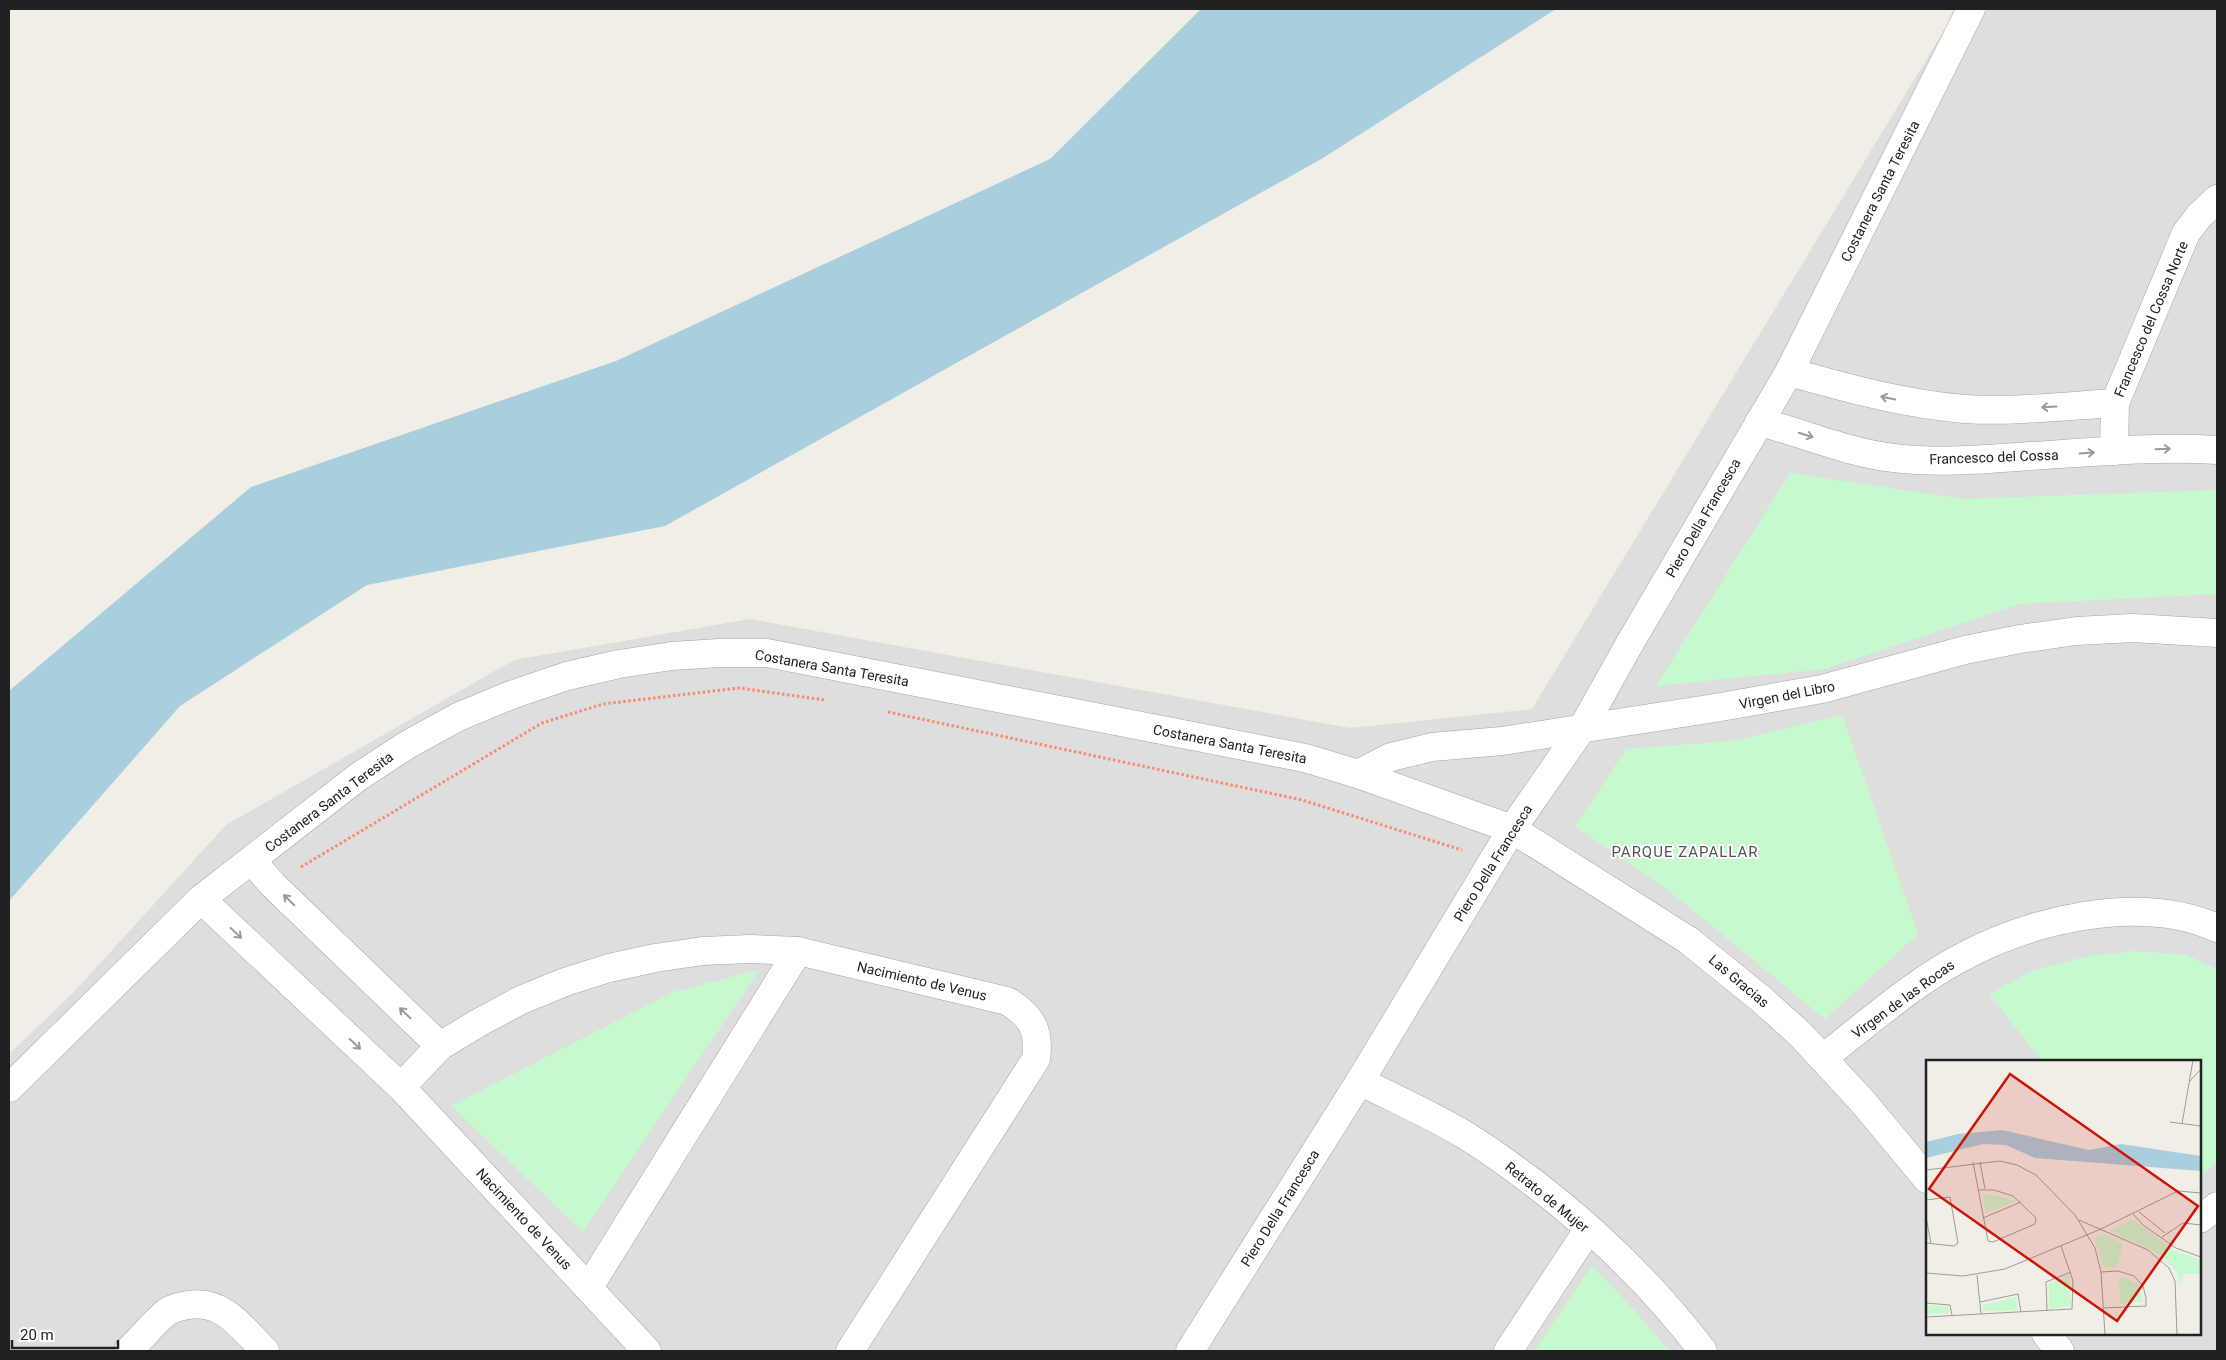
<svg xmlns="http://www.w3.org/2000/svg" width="2226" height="1360" font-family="Roboto,sans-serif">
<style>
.residential{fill:#dfdede;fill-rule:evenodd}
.park{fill:#c7f9cf}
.water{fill:#a9cedd}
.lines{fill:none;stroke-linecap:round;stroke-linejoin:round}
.minor-casing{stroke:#a5a5a5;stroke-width:29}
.path{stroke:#f78a73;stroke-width:3;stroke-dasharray:2.5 2.5;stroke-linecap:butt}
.minor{stroke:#fff;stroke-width:28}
.oneway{stroke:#9b9b9b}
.labels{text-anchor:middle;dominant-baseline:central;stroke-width:4;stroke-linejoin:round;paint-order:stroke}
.street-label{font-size:14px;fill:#212121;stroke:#fff}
.neighbourhood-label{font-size:15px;letter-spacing:1px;fill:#545454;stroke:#fff}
.inset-road{fill:none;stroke:#9e9c98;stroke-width:1}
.view{fill:#cd1405;fill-opacity:0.15;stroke:#cd1405;stroke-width:2.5}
.inset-edge{fill:none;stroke:#212121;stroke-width:2.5}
</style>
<rect width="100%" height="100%" fill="#f1eee8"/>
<!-- residential -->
<path class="residential" d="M 1957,9 L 2217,9 L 2217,1351 L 9,1351 L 9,1054 L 73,993 L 226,825 L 514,660 L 750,619 L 1350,728 L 1532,709 ZM 1927,1061 L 2200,1061 L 2200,1334 L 1927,1334 Z"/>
<!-- park -->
<g class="park">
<polygon points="1790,473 1964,499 2217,490 2217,594 2019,604 1825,669 1656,686"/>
<polygon points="1842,715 1918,934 1825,1019 1668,890 1575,826 1626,749 1732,741"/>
<polygon points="2134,951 2186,955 2217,969 2217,1163 2200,1176 2200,1061 2042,1061 1989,994 2034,970 2088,956"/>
<polygon points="759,970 583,1232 451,1106 673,992"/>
<polygon points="1592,1265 1643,1320 1669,1351 1534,1351"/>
</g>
<!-- water -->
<polygon class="water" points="1201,9 1556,9 1323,158 665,526 367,585 180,706 9,901 9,691 251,487 616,361 1050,159"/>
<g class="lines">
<!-- minor casing -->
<g class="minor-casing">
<g id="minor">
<path d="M 1789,372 C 1847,388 1903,404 1964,409 C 2014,412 2065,406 2115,403"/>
<path d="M 1759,422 C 1804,433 1848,453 1894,458 C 1935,463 1976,460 2016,457 C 2083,453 2150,446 2217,450"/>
<polyline points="2114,451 2115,403 2186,233 2199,216 2217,199"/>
<polyline points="1358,774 1391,757 1432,747 1502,741 1715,708 1822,689 1965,650 2020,639 2076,631 2133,628 2217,633"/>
<polyline points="252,861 273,885 440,1046"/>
<polyline points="201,899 401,1087 647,1351"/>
<path d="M 1824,1057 C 1866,1025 1908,987 1955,961 C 2027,920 2139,893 2217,928"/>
<path d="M 1360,1081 C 1395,1099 1432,1115 1465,1135 C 1555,1192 1639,1267 1703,1351"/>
<path d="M 401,1087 L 440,1046 L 480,1022 L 521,1000 L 565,982 L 609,968 L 655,958 L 703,951 L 750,949 L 798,951 L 1007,1001 C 1032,1016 1040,1031 1036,1059 L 850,1351"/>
<polyline points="9,1088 201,899 358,777 407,745 458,717 511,695 567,676 619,664 672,656 719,653 767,653 1305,758 1358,774 1512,829 1688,940 1761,999 1800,1034 1863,1102 1927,1179"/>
<polyline points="2200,1219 2217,1206"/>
<polyline points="589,1287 798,951"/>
<polyline points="2046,1334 2060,1351"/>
<path d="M 128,1351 C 141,1339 153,1323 167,1312 C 173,1308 181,1306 189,1305 C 223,1299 244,1330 265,1351"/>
<polyline points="1190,1351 1360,1081 1512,829 1583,727 1630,643 1789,372 1971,9"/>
<polyline points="1508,1351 1588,1230"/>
</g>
</g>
<!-- path -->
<g class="path">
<polyline points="888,712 1302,800 1462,850"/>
<polyline points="301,867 542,723 603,704 739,688 825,700"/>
</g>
<!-- minor -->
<use href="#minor" class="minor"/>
</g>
<!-- one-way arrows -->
<defs><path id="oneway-shaft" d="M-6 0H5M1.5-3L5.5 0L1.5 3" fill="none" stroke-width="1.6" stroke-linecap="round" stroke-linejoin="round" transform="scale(1.25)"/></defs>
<g class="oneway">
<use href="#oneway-shaft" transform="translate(1888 398) rotate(-168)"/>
<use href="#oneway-shaft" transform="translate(2049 407) rotate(177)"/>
<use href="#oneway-shaft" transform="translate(1806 435) rotate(18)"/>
<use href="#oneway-shaft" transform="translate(2163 449) rotate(-2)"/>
<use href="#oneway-shaft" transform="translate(2087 453) rotate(-4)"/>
<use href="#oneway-shaft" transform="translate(289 900) rotate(-136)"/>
<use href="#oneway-shaft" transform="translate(236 933) rotate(43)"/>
<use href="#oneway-shaft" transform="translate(405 1013) rotate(-136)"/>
<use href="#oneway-shaft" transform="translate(355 1044) rotate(43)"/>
</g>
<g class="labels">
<!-- street labels -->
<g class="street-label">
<text transform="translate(1880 191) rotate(-63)">Costanera Santa Teresita</text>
<text transform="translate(2151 319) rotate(-67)">Francesco del Cossa Norte</text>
<text transform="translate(1994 457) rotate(-2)">Francesco del Cossa</text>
<text transform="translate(1703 518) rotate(-60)">Piero Della Francesca</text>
<text transform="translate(832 668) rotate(10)">Costanera Santa Teresita</text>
<text transform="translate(1787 695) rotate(-11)">Virgen del Libro</text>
<text transform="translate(1230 744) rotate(11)">Costanera Santa Teresita</text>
<text transform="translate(329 802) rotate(-37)">Costanera Santa Teresita</text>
<text transform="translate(1493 863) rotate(-58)">Piero Della Francesca</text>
<text transform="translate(922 981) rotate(13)">Nacimiento de Venus</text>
<text transform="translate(1739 981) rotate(40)">Las Gracias</text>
<text transform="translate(1903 999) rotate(-36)">Virgen de las Rocas</text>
<text transform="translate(1547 1197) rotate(39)">Retrato de Mujer</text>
<text transform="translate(1280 1208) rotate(-58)">Piero Della Francesca</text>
<text transform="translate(524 1219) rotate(47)">Nacimiento de Venus</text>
</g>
<!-- neighbourhood labels -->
<g class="neighbourhood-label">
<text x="1685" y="852">PARQUE ZAPALLAR</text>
</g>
</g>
<!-- overview -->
<g transform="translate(1926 1060)">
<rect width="275" height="275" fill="#f1eee8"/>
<path d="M 56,134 L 82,138 L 90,141 L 60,153 ZM 207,160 L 249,191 L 275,200 L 275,214 L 257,214 L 255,225 L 251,213 L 236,195 L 183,170 ZM 177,174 L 197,184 L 191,207 L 178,208 L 168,177 ZM 143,215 L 145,246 L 123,249 L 123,224 ZM 193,216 L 212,224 L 217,242 L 194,244 ZM 90,237 L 92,250 L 57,251 L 57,245 ZM 0,245 L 23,247 L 23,253 L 0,254 Z" fill="#c7f9cf"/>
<path d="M 76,70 L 163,90 L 195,84 L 275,96 L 275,111 L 109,98 L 80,85 L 57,84 L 0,98 L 0,82 L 32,74 Z" fill="#a9cedd"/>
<path class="inset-road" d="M 264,21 L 275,9M 244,62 L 275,66M 256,64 L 267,0M 47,102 L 62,181 L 67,182 L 109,164 L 110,158 L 87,136 L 68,130 L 53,130M 54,102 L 59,129M 0,110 L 74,101 L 91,105 L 110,115 L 149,155 L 169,188 L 175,212 L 179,275M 0,140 L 24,137 L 32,183 L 28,186 L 0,183M 213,152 L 239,173M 207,154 L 217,165 L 250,188 L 275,197M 0,157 L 5,183M 57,158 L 95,142M 153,160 L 222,190 L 243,208 L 249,221 L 251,275M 236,177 L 257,163 L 275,165M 175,212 L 192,211 L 208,216 L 217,226 L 220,238 L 220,246 L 178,248M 0,213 L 37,216 L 79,209 L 175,169 L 252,131 L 275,133M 51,215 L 55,254M 54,242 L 92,234 L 95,252M 0,243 L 24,245 L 26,255M 121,251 L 120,222 L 145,212M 0,257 L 146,249 L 147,221 L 135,186"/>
<path class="view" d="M 84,14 L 272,146 L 191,261 L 3,129 Z"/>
<rect width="275" height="275" class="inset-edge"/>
</g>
<!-- border -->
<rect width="2226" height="1360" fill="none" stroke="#212121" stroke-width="20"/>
<!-- scale -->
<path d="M12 1340v8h106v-8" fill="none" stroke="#212121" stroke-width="2.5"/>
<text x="20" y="1340" font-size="15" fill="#212121" stroke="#ffffff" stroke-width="4" paint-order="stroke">20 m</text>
</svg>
